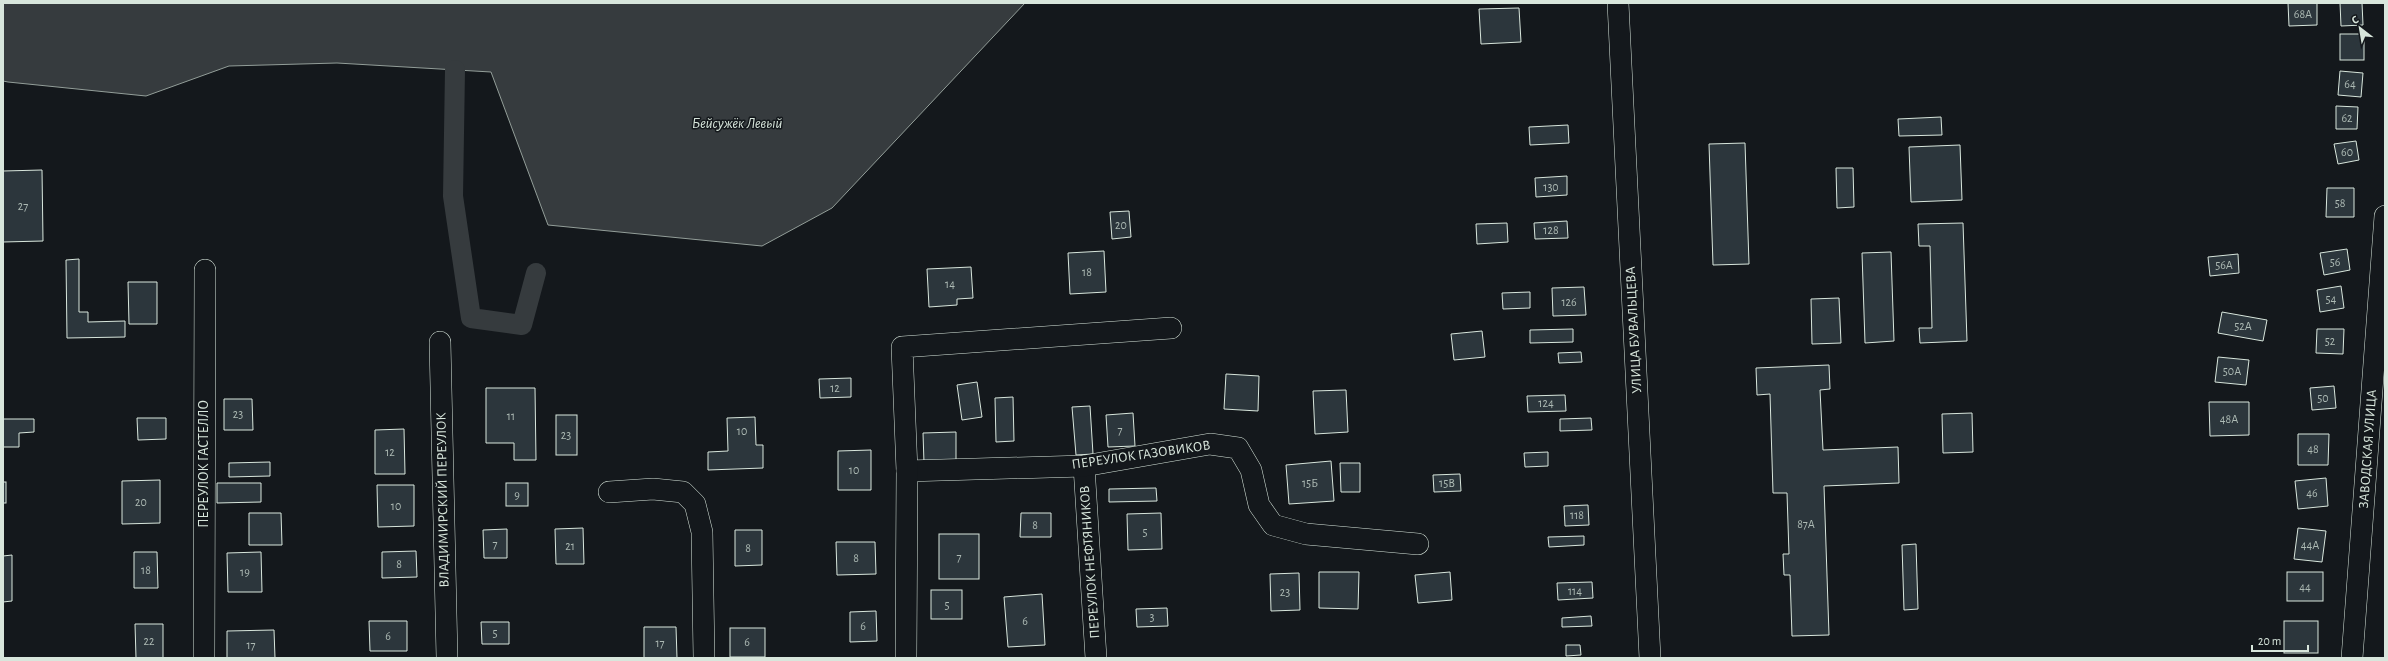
<svg xmlns="http://www.w3.org/2000/svg" width="2388" height="661" font-family="'Alegreya Sans',sans-serif">
<style>
.water{fill:#363b3e;stroke:#939e99}
.lines{fill:none;stroke-linecap:round;stroke-linejoin:round}
.canal{stroke:#363b3e;stroke-width:20}
.building{fill:#2c363c;stroke:#d8e6dc}
.minor-casing{stroke:#d8e6dc;stroke-width:22}
.minor{stroke:#14181c;stroke-width:21}
.labels{text-anchor:middle;dominant-baseline:central;stroke-width:3;stroke-linejoin:round;paint-order:stroke}
.number-label{font-size:12px;fill:#adbab4}
.street-label{font-size:14px;fill:#d8e6dc;stroke:#14181c}
.water-label{font-size:15px;font-style:italic;fill:#d8e6dc;stroke:#14181c}
</style>
<rect width="100%" height="100%" fill="#14181c"/>
<!-- water -->
<polygon class="water" points="3,3 1025,3 832,208 762,246 548,225 491,72 337,63 229,66 146,96 8,82 3,81"/>
<g class="lines">
<!-- canal -->
<polyline class="canal" points="455,70 453,196 471,318 522,325 536,273"/>
</g>
<!-- building -->
<g class="building">
<polygon points="2288,3 2317,3 2317,25 2289,26"/>
<polygon points="2340,3 2362,3 2363,25 2341,26"/>
<polygon points="1519,8 1521,42 1481,44 1479,9"/>
<rect x="2340" y="34" width="24" height="26"/>
<polygon points="2340,71 2363,73 2361,97 2338,95"/>
<polygon points="2336,106 2358,107 2357,129 2336,129"/>
<polygon points="1941,117 1942,135 1899,136 1898,119"/>
<polygon points="1568,125 1569,143 1530,145 1529,127"/>
<polygon points="2356,141 2359,160 2338,164 2334,144"/>
<polygon points="1745,143 1749,264 1713,265 1709,144"/>
<polygon points="1960,145 1962,200 1911,202 1909,147"/>
<polygon points="1836,168 1853,168 1854,207 1837,208"/>
<polygon points="42,170 43,241 3,242 3,171"/>
<polygon points="1567,176 1567,195 1536,197 1535,178"/>
<polygon points="2327,188 2354,188 2354,217 2326,217"/>
<polygon points="1129,211 1131,237 1112,239 1110,212"/>
<polygon points="1567,221 1568,238 1535,239 1534,223"/>
<polygon points="1507,223 1508,242 1477,244 1476,224"/>
<polygon points="1963,223 1967,341 1920,343 1919,328 1932,328 1930,246 1919,246 1918,224"/>
<polygon points="2347,249 2350,270 2324,275 2320,253"/>
<polygon points="1104,251 1106,292 1070,294 1068,253"/>
<polygon points="1891,252 1894,341 1865,343 1862,253"/>
<polygon points="2238,254 2239,273 2210,276 2208,257"/>
<polygon points="79,259 79,312 88,312 88,322 125,321 125,337 67,338 66,260"/>
<polygon points="971,267 973,298 957,299 957,305 929,307 927,269"/>
<polygon points="128,282 157,282 157,324 129,324"/>
<polygon points="2341,286 2344,308 2320,312 2317,290"/>
<polygon points="1584,287 1586,315 1553,316 1552,288"/>
<polygon points="1530,292 1530,308 1503,309 1502,293"/>
<polygon points="1839,298 1841,343 1812,344 1811,299"/>
<polygon points="2222,312 2267,320 2263,341 2218,333"/>
<polygon points="1573,329 1573,342 1530,343 1530,330"/>
<polygon points="2317,329 2344,329 2343,354 2316,353"/>
<polygon points="1482,331 1485,357 1454,360 1451,334"/>
<polygon points="1581,352 1582,362 1559,363 1558,353"/>
<polygon points="2218,357 2249,360 2246,385 2215,382"/>
<polygon points="1829,365 1830,389 1820,390 1823,450 1898,447 1899,483 1824,486 1829,635 1792,636 1790,575 1784,575 1783,554 1789,554 1787,493 1773,493 1770,394 1757,395 1756,368"/>
<polygon points="1226,374 1259,376 1258,411 1224,409"/>
<polygon points="851,378 851,397 820,398 819,379"/>
<polygon points="977,382 982,417 962,420 957,385"/>
<polygon points="2334,386 2336,408 2312,410 2310,388"/>
<polygon points="486,388 535,388 536,460 514,460 514,443 486,443"/>
<polygon points="1346,390 1348,432 1315,434 1313,391"/>
<polygon points="1565,395 1566,411 1528,412 1527,396"/>
<polygon points="1013,397 1014,441 996,442 995,398"/>
<polygon points="224,399 252,399 253,430 224,430"/>
<polygon points="2209,402 2249,402 2249,435 2210,436"/>
<polygon points="1090,406 1093,454 1076,455 1072,407"/>
<polygon points="1133,413 1135,446 1108,447 1106,415"/>
<polygon points="1972,413 1973,452 1943,453 1942,414"/>
<rect x="556" y="415" width="21" height="40"/>
<polygon points="755,417 756,445 763,445 763,468 708,470 708,452 728,451 727,418"/>
<polygon points="137,418 166,418 166,439 138,440"/>
<polygon points="1591,418 1592,430 1560,431 1560,419"/>
<polygon points="3,419 34,419 34,432 19,433 19,447 3,447"/>
<polygon points="404,429 405,474 375,474 375,430"/>
<polygon points="956,432 956,463 924,463 923,433"/>
<polygon points="2298,434 2329,434 2328,465 2298,465"/>
<polygon points="871,450 871,490 838,490 838,451"/>
<polygon points="1548,452 1548,466 1525,467 1524,453"/>
<polygon points="1331,461 1334,501 1289,504 1286,465"/>
<polygon points="270,462 270,476 229,477 229,463"/>
<polygon points="1340,463 1360,463 1360,492 1341,492"/>
<polygon points="1460,474 1461,491 1434,492 1433,475"/>
<polygon points="2326,478 2328,506 2298,509 2295,481"/>
<polygon points="160,480 160,523 122,524 122,481"/>
<rect x="3" y="482" width="3" height="21"/>
<polygon points="217,483 261,483 261,502 217,503"/>
<rect x="506" y="483" width="22" height="23"/>
<polygon points="377,485 414,485 414,526 378,527"/>
<polygon points="1156,488 1157,501 1109,502 1109,489"/>
<polygon points="1588,505 1589,525 1565,526 1564,506"/>
<polygon points="249,513 281,513 282,545 249,545"/>
<polygon points="1021,513 1051,513 1051,537 1020,537"/>
<polygon points="1161,513 1162,549 1128,550 1127,514"/>
<polygon points="583,528 584,564 556,564 555,529"/>
<polygon points="2298,528 2326,531 2322,562 2294,559"/>
<polygon points="507,529 507,558 484,558 483,530"/>
<polygon points="735,530 762,530 762,565 735,566"/>
<rect x="939" y="534" width="40" height="45"/>
<polygon points="1584,536 1584,545 1549,547 1548,537"/>
<polygon points="836,542 875,542 876,574 837,575"/>
<polygon points="1916,544 1918,609 1904,610 1902,545"/>
<polygon points="416,551 417,577 382,578 382,552"/>
<polygon points="134,552 157,552 158,588 134,588"/>
<polygon points="261,552 262,592 228,592 227,553"/>
<polygon points="12,555 12,601 3,602 3,556"/>
<polygon points="1319,572 1359,572 1358,609 1319,608"/>
<polygon points="1450,572 1452,600 1418,603 1415,575"/>
<rect x="2287" y="572" width="36" height="29"/>
<polygon points="1299,573 1300,610 1271,611 1270,574"/>
<polygon points="1592,582 1593,598 1558,600 1557,583"/>
<rect x="931" y="590" width="31" height="29"/>
<polygon points="1042,594 1045,645 1008,647 1004,597"/>
<polygon points="1167,608 1168,626 1137,627 1136,609"/>
<polygon points="876,611 877,641 850,642 850,612"/>
<polygon points="1591,616 1592,626 1562,627 1562,618"/>
<polygon points="369,621 407,621 407,651 370,651"/>
<rect x="2284" y="621" width="34" height="32"/>
<polygon points="481,622 509,622 509,644 482,644"/>
<polygon points="135,624 163,624 163,658 136,658"/>
<polygon points="644,627 676,627 677,658 644,658"/>
<rect x="730" y="628" width="35" height="29"/>
<polygon points="274,630 275,658 227,658 227,631"/>
<polygon points="1566,645 1580,645 1581,655 1566,656"/>
</g>
<g class="lines">
<!-- minor casing -->
<g class="minor-casing">
<g id="minor">
<polyline points="1618,3 1650,658"/>
<polyline points="440,342 447,658"/>
<polyline points="1084,466 1096,658"/>
<polyline points="907,471 1084,466 1210,444 1238,448 1251,470 1259,505 1273,525 1306,534 1418,544"/>
<polyline points="609,492 653,489 683,492 695,504 702,532 704,658"/>
<polyline points="204,658 205,270"/>
<polyline points="906,658 907,471 902,347 1171,328"/>
<polyline points="2352,658 2385,216"/>
</g>
</g>
<!-- minor -->
<use href="#minor" class="minor"/>
</g>
<g class="labels">
<!-- number labels -->
<g class="number-label">
<text x="2303" y="14">68А</text>
<text x="2350" y="84">64</text>
<text x="2347" y="118">62</text>
<text x="2347" y="152">60</text>
<text x="1551" y="187">130</text>
<text x="2340" y="203">58</text>
<text x="23" y="206">27</text>
<text x="1121" y="225">20</text>
<text x="1551" y="230">128</text>
<text x="2335" y="262">56</text>
<text x="2224" y="265">56А</text>
<text x="1087" y="272">18</text>
<text x="950" y="284">14</text>
<text x="2331" y="299">54</text>
<text x="1569" y="302">126</text>
<text x="2243" y="326">52А</text>
<text x="2330" y="341">52</text>
<text x="2232" y="371">50А</text>
<text x="835" y="388">12</text>
<text x="2323" y="398">50</text>
<text x="1546" y="403">124</text>
<text x="238" y="414">23</text>
<text x="511" y="416">11</text>
<text x="2229" y="419">48А</text>
<text x="1120" y="430">7</text>
<text x="742" y="431">10</text>
<text x="566" y="435">23</text>
<text x="2313" y="449">48</text>
<text x="390" y="452">12</text>
<text x="854" y="470">10</text>
<text x="1310" y="483">15Б</text>
<text x="1447" y="483">15В</text>
<text x="2312" y="493">46</text>
<text x="517" y="495">9</text>
<text x="141" y="502">20</text>
<text x="396" y="506">10</text>
<text x="1577" y="515">118</text>
<text x="1806" y="524">87А</text>
<text x="1035" y="525">8</text>
<text x="1145" y="532">5</text>
<text x="495" y="544">7</text>
<text x="2310" y="545">44А</text>
<text x="570" y="546">21</text>
<text x="748" y="548">8</text>
<text x="959" y="557">7</text>
<text x="856" y="558">8</text>
<text x="399" y="564">8</text>
<text x="146" y="570">18</text>
<text x="245" y="572">19</text>
<text x="2305" y="587">44</text>
<text x="1575" y="591">114</text>
<text x="1285" y="592">23</text>
<text x="947" y="605">5</text>
<text x="1152" y="617">3</text>
<text x="1025" y="621">6</text>
<text x="863" y="626">6</text>
<text x="495" y="633">5</text>
<text x="388" y="636">6</text>
<text x="149" y="641">22</text>
<text x="747" y="642">6</text>
<text x="660" y="643">17</text>
<text x="251" y="645">17</text>
</g>
<!-- street labels -->
<g class="street-label">
<text transform="translate(1634 330) rotate(-93)">УЛИЦА БУВАЛЬЦЕВА</text>
<text transform="translate(2368 449) rotate(-86)">ЗАВОДСКАЯ УЛИЦА</text>
<text transform="translate(1141 455) rotate(-8)">ПЕРЕУЛОК ГАЗОВИКОВ</text>
<text transform="translate(204 464) rotate(-90)">ПЕРЕУЛОК ГАСТЕЛЛО</text>
<text transform="translate(443 500) rotate(-91)">ВЛАДИМИРСКИЙ ПЕРЕУЛОК</text>
<text transform="translate(1090 562) rotate(-94)">ПЕРЕУЛОК НЕФТЯНИКОВ</text>
</g>
<!-- water labels -->
<g class="water-label">
<text x="737" y="123">Бейсужёк Левый</text>
</g>
</g>
<!-- border -->
<rect width="2388" height="661" fill="none" stroke="#d8e6dc" stroke-width="8"/>
<!-- north arrow -->
<g transform="translate(2360 28) rotate(329)" stroke="#14181c" stroke-width="3" paint-order="stroke">
<path d="M0-3L7 15L0 10L-7 15Z" fill="#d8e6dc"/>
<text y="-6" font-size="11" font-weight="bold" text-anchor="middle" fill="#d8e6dc">С</text>
</g>
<!-- scale -->
<path d="M2252 645v6h56v-6" fill="none" stroke="#d8e6dc" stroke-width="2"/>
<text x="2258" y="645" font-size="12" fill="#d8e6dc" stroke="#14181c" stroke-width="3" paint-order="stroke">20 m</text>
</svg>
